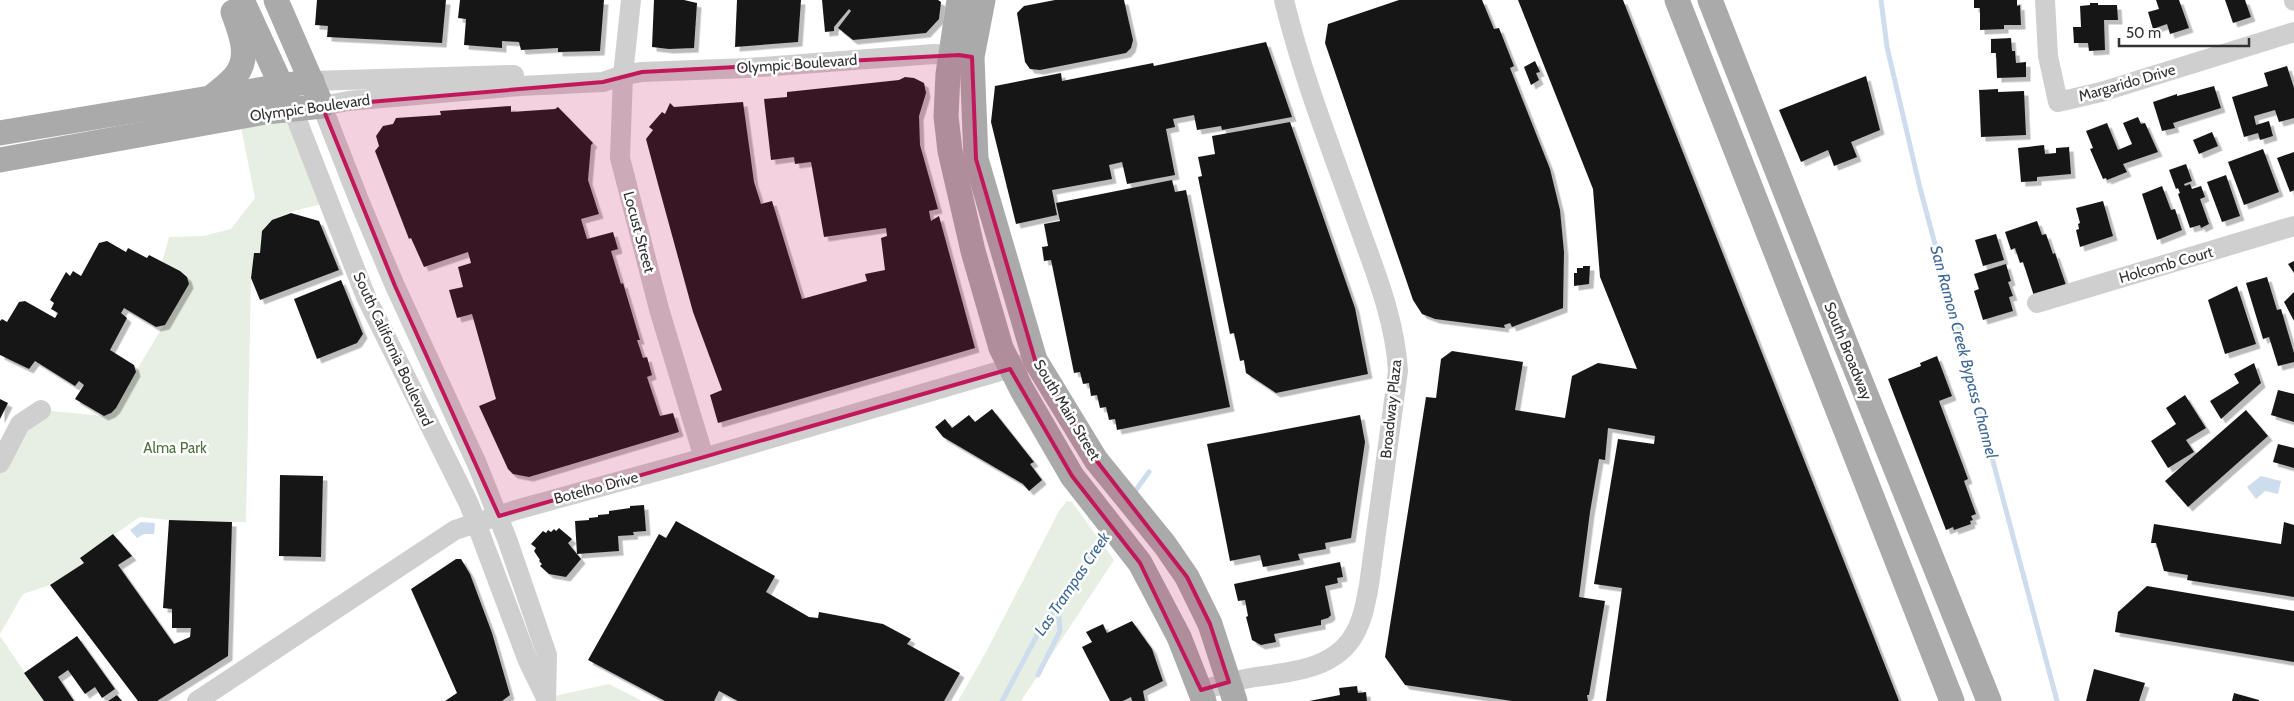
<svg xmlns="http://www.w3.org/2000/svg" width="2294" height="701" font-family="Cabin,sans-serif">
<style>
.green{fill:#e6efe1}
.water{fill:#cdddee}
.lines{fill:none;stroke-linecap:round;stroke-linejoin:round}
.stream{stroke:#cdddee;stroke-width:5}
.building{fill:#191919;filter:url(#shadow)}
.minor{stroke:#cfcfcf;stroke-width:20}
.major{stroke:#aaa;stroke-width:25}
.marked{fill:#c2185b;fill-opacity:0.2;stroke:#c2185b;stroke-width:4;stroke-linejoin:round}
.labels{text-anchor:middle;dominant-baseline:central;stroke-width:5;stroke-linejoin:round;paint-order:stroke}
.street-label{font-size:15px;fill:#323232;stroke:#fff}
.park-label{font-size:15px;fill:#4e703d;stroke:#fff}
.water-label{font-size:16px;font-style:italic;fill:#3d6898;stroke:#fff}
</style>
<defs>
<filter id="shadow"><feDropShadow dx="4.5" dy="4.5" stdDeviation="0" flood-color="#0004"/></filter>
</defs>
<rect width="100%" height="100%" fill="#fff"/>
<!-- green -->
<g class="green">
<path d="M 293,110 L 330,202 C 312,207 272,213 263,230 C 260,236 261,247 260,253 L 254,253 L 251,278 L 246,522 L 169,520 L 140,517 L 81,557 L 84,563 L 50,585 L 23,594 L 0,634 L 0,463 L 41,410 L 104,416 L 111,413 L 184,291 L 162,262 L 169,237 L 203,236 L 231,229 L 255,198 L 239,117 Z"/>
<polygon points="1067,501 1072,502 1114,560 1021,701 958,701 985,654 1059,511"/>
<polygon points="0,636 44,701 0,701"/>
<polygon points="609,684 642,701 532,701"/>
</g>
<!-- water -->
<g class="water">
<polygon points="2261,476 2281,481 2278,494 2265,491 2256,499 2247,487"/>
<polygon points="141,522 155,523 154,534 144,534 137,538 130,530"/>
</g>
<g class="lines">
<!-- stream -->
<g class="stream">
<polyline points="1881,0 1887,47 1920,188 2057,701"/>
<polyline points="1133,494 1149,472"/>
<polyline points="1038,675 1060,631 1058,606"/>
<polyline points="1002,701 1043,624 1058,606 1107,532"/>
</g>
</g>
<!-- building -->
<g class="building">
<polygon points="317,0 446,0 442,43 327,37 328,26 315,25"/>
<polygon points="460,0 604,0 600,51 558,52 558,48 521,50 519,42 502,41 502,48 464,45 466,19 458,18"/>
<polygon points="654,0 684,0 697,3 694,48 669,49 652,47"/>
<polygon points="737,0 801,0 798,42 735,47"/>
<polygon points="822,0 938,0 941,2 939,19 926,33 853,40 838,28 851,11 849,9 834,27 834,31 825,32"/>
<polygon points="1055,0 1124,0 1133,40 1131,48 1126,53 1040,70 1030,69 1025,62 1017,13 1024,6"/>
<polygon points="1399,0 1482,0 1494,29 1499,28 1514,66 1510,68 1550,169 1560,210 1564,252 1563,308 1512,327 1510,323 1504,325 1505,328 1435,319 1422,314 1413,300 1325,43 1328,24"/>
<polygon points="1518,0 1623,0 1899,701 1606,701 1622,588 1594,584 1618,439 1654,444 1655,436 1608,428 1605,460 1599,459 1590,512 1579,597 1605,601 1589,695 1587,695 1588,701 1512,701 1405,685 1385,657 1426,397 1436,398 1441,359 1452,351 1523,362 1515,410 1565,418 1572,376 1598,363 1637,369 1600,277 1593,189"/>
<polygon points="1974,0 2017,0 2017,6 2020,5 2021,25 2004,25 2004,29 1980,30 1980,8 1974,8"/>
<polygon points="2156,0 2179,0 2189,28 2170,34 2167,24 2153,29 2148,12 2159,9"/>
<polygon points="2225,0 2245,0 2251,17 2233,23"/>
<polygon points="2090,3 2098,3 2098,5 2117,5 2118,20 2104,20 2105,50 2089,51 2088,43 2074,43 2073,27 2081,27 2080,6 2090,5"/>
<polygon points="2011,38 2012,51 2015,51 2016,63 2026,62 2026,77 1997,78 1996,53 1991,53 1991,39"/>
<polygon points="1266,42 1292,117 1222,130 1221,126 1197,130 1194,115 1173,119 1175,127 1166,129 1175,175 1127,184 1122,162 1109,165 1112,179 1052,190 1057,215 1016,224 991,122 995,86 1061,73 1062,81 1153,63 1154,66"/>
<polygon points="1535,61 1540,72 1536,73 1539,80 1531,85 1524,67"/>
<polygon points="2287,66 2294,88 2294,118 2279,122 2275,110 2254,116 2256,125 2269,121 2273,136 2260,140 2258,133 2244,137 2232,97 2268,86 2264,73"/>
<polygon points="1866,76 1880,130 1851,142 1857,157 1834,166 1828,150 1801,162 1779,110"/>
<polygon points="905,77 914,78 924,83 926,93 919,116 920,145 938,209 929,211 931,221 939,216 975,348 718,423 710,395 722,390 693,312 658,184 646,139 653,130 649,127 662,112 665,114 670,103 674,107 743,102 754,182 761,204 772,201 802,299 867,281 865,274 885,270 881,238 887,236 886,228 824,237 811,162 795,164 794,157 771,160 764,99 787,97 787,92 899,80"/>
<polygon points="2214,86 2221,108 2173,123 2175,128 2162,131 2153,102 2177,94 2177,96"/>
<polygon points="1998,89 1998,92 2024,91 2026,135 1981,137 1979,90"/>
<polygon points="511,106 511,112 555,109 558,107 593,143 591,145 588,180 599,214 581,219 587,239 613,232 618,249 611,251 621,284 623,283 640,340 637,340 643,358 647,357 652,375 647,377 660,416 673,413 679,432 529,477 513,474 508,469 479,406 496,399 472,314 457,318 449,290 463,287 458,267 471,263 468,252 424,267 411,238 409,239 375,151 379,146 376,136 383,126 393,124 396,118 441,115 440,111"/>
<polygon points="2138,117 2141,124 2145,123 2158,152 2123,164 2127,172 2107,180 2106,178 2103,179 2090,149 2093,148 2086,131 2107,123 2118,150 2132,144 2123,123"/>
<polygon points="1290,122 1355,308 1368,374 1276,393 1246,373 1244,360 1240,361 1234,333 1230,334 1198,177 1202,176 1198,157 1215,154 1212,136"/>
<polygon points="2212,132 2218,146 2199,154 2193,140"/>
<polygon points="2044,145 2045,154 2056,153 2056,148 2069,147 2071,174 2037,177 2037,181 2021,182 2018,148"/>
<polygon points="2263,149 2279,192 2244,205 2228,162"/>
<polygon points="2294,152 2294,190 2290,192 2277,158"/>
<polygon points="2186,164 2192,181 2184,184 2185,186 2190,184 2192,189 2201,186 2205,197 2200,199 2209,224 2201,228 2200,225 2190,228 2178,194 2180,193 2178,188 2176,189 2169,170"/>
<polygon points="2226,175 2240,216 2222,222 2207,182"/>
<polygon points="1172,180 1175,192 1186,190 1230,407 1117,430 1115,419 1109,420 1106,407 1100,408 1097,395 1091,396 1089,383 1083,384 1080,372 1074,373 1051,260 1044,261 1042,247 1048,246 1044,224 1060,221 1056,203"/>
<polygon points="2162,186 2171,210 2175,209 2182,230 2157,240 2142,194"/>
<polygon points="2103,201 2113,236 2080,247 2076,230 2079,229 2078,224 2080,223 2076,208"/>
<polygon points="291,213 319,221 339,270 260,300 251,278 254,253 260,253 262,231 272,220"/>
<polygon points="2037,221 2042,235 2046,234 2053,254 2055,253 2066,285 2034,296 2023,262 2020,263 2015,248 2011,250 2005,232"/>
<polygon points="1996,234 2004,260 1983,266 1975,240"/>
<polygon points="107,241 126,252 128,248 147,258 149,255 180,271 187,277 189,284 165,325 156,327 124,308 121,313 127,318 110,350 134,365 136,372 116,408 111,413 104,416 75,399 84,385 79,381 75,386 35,361 29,369 0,355 0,321 2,319 7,322 19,302 25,301 55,318 58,313 51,309 54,303 50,300 66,272 70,276 73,271 81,276 99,243"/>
<polygon points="2294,261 2294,273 2288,264"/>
<polygon points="2006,264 2011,281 2008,282 2013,296 2009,297 2013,311 1983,320 1974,291 1979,289 1974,274"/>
<polygon points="1583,266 1590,266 1589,284 1574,286 1574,273 1577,273 1577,268 1583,268"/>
<polygon points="2267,277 2277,310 2281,309 2294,353 2294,362 2278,366 2269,337 2263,339 2246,283"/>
<polygon points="341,280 363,334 357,343 317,359 294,299"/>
<polygon points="2237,286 2256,344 2225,354 2208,300"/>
<polygon points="2294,292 2294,321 2284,302"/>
<polygon points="1937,356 1952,396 1939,401 1968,479 1964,481 1976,514 1971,516 1973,520 1970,521 1971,524 1954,530 1953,527 1946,530 1888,379 1921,366 1920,363"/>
<polygon points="2254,363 2261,383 2221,419 2210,401 2239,383 2234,374"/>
<polygon points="2278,390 2294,394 2294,422 2271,415"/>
<polygon points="2185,395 2206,428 2186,440 2194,452 2168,468 2151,441 2176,424 2166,408"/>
<polygon points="0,399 8,403 0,419"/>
<polygon points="992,409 1034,462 1030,464 1042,480 1029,491 1023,484 943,437 935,427 945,419 952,428 969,415 975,422"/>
<polygon points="2246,410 2268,436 2188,507 2165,481"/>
<polygon points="1360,415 1365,442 1351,538 1325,543 1326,549 1298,554 1300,560 1263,567 1260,555 1230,561 1207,444"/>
<polygon points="2278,444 2294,448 2294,468 2273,462"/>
<polygon points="280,475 323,476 321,557 279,556"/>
<polygon points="644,505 646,531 633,532 634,535 618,536 619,551 577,554 575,521 589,520 589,518 598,517 598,515 609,514 609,511 630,508 630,506"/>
<polygon points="169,520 232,522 228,656 157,701 138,701 50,585 84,563 80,558 113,534 132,556 118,565 174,644 190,637 191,628 172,628 172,609 163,608"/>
<polygon points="676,521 775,576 766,592 809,617 818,618 819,612 883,624 911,639 907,644 960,673 944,701 738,701 719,691 714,701 665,701 588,660 659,534 666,538"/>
<polygon points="2284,522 2294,525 2294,597 2187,580 2188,575 2164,571 2156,543 2151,543 2154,524 2281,544"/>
<polygon points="559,528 572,539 568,543 581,559 566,577 549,574 540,566 542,564 539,561 540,560 534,551 536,548 531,544 543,531 546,533 548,530 551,532 554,529 556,531"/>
<polygon points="456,559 461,559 470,574 492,633 510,695 502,701 445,701 457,693 411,589"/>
<polygon points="1340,562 1343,577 1337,578 1338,583 1325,586 1331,615 1328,618 1321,620 1321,625 1274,634 1276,642 1261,645 1252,640 1246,617 1248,616 1245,600 1238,601 1234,584"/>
<polygon points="2147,586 2294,611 2294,662 2115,632 2118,612"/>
<polygon points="1132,621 1152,649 1163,681 1143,691 1145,701 1132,701 1131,697 1123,701 1110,701 1082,647 1092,642 1086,632 1103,624 1107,633"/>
<polygon points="77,636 115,689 102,698 95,687 85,694 68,670 58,677 74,701 44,701 24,673"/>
<polygon points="2094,669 2145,683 2139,701 2086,701"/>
<polygon points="1357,686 1358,693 1366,692 1367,701 1309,701 1340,695 1339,688"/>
<polygon points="2234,693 2259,700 2259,701 2232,701"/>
<polygon points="117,695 122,701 108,701"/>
</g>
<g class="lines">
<!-- minor -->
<g class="minor">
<polyline points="631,0 623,75 620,158 659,309 704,458"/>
<polyline points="2045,0 2048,56 2058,102 2101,92 2294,32"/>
<polyline points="2294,0 2294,1"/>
<polyline points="312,81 514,75"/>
<polyline points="293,110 366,297 469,504 528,661 544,694"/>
<polyline points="2037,303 2294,226"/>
<polyline points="0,463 20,424 41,410"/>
<path d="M 1201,690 C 1217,686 1233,681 1250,678 C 1287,672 1335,671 1355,633 C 1363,619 1366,601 1369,585 L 1398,371 C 1395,318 1374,269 1357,221 C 1331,148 1302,75 1284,0"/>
<polyline points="197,701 455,530 516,510 690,462 1024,364"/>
<polyline points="546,701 547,655 507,539 477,464 395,286 360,203 322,106 348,101 520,86 603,82 623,75 642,72 748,68 934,54 965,56"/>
</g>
<!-- major -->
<g class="major">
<polyline points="242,0 288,100"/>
<polyline points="959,0 948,74 946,116 950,151 973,251 1001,348 1022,390 1072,476 1140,563 1179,637 1204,701"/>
<polyline points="983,0 972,57 976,159 1035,360 1096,460 1165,545 1187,577 1210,624 1235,701"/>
<polyline points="1677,0 1952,701"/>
<polyline points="1710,0 1824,290 1989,701"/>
<path d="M 213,96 C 220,90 230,83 236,75 C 251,56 240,32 233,12"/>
<polyline points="0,133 312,81"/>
<polyline points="0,160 266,112 322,106 276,0"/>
</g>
</g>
<!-- marked area -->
<path class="marked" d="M 959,55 L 972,57 L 976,159 L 1035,360 L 1096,460 L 1187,577 L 1210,624 L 1229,682 L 1201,690 L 1140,563 L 1072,476 L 1010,369 L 499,516 L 395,286 L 322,106 L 603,82 L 642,72 Z"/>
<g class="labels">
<!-- street labels -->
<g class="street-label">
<text transform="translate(797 64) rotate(-4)">Olympic Boulevard</text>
<text transform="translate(2127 83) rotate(-16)">Margarido Drive</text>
<text transform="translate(310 108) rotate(-8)">Olympic Boulevard</text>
<text transform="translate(639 232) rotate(75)">Locust Street</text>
<text transform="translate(2166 265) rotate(-16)">Holcomb Court</text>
<text transform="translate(393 349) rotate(65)">South California Boulevard</text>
<text transform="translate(1848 351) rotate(68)">South Broadway</text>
<text transform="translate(1391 409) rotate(-84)">Broadway Plaza</text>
<text transform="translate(1067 410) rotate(59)">South Main Street</text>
<text transform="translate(596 488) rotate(-15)">Botelho Drive</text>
</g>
<!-- park labels -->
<g class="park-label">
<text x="175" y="448">Alma Park</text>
</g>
<!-- water labels -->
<g class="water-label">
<text transform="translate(1964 352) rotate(75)">San Ramon Creek Bypass Channel</text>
<text transform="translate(1072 584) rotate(-56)">Las Trampas Creek</text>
</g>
</g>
<!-- scale -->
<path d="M2119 38v8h130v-8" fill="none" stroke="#323232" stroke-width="2.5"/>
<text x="2126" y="38" font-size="15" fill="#323232" stroke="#ffffff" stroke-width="4" paint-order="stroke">50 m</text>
</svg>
